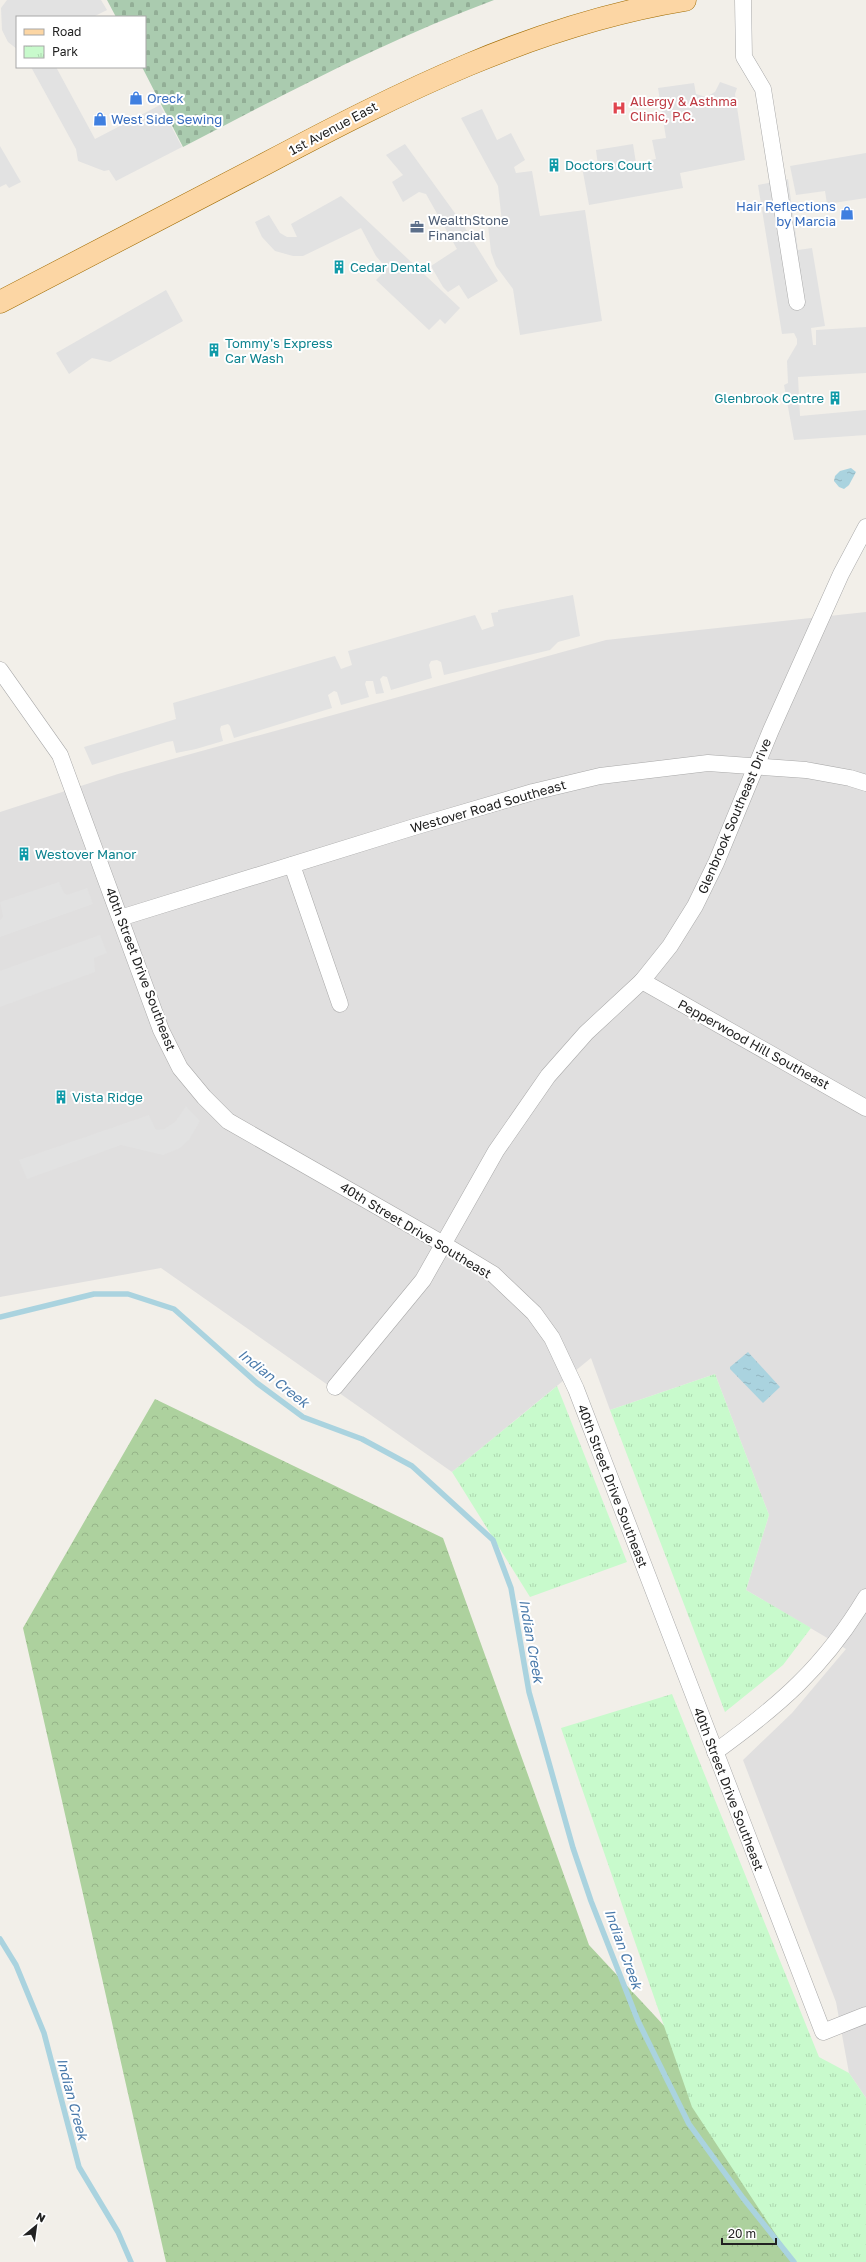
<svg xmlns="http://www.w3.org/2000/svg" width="866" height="2262" font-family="'Golos Text',sans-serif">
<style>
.residential{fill:#e0dfdf}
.forest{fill:url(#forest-crowns)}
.cemetery{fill:url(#cemetery-stones)}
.park{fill:url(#park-tufts)}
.parking{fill:#e2e2e2}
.water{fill:url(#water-ripples)}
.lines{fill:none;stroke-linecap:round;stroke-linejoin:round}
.stream{stroke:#aad3df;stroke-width:5.5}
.street-casing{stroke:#a9a9a9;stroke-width:17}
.primary-casing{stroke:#a06b00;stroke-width:23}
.street{stroke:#fff;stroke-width:16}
.primary{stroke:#fcd6a4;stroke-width:22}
.labels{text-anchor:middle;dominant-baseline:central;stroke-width:4;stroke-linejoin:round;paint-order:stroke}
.shop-label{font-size:13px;fill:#366cbe;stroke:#fff;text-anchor:start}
.health-label{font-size:13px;fill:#be3a42;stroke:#fff;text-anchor:start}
.street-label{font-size:13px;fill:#222;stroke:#fff}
.culture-label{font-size:13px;fill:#0d838f;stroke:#fff;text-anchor:start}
.service-label{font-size:13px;fill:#4e5e75;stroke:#fff;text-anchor:start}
.water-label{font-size:14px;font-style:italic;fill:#4a7aab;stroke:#fff}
</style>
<defs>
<pattern id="forest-crowns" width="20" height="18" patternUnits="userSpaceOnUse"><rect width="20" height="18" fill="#add19e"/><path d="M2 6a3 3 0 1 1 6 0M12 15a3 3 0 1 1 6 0" fill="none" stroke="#95b388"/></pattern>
<pattern id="cemetery-stones" width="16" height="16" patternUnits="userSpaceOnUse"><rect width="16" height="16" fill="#aacbaf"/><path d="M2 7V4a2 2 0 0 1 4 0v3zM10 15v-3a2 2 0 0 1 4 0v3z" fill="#92ae96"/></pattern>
<pattern id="park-tufts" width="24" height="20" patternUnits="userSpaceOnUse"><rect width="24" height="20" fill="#c8facc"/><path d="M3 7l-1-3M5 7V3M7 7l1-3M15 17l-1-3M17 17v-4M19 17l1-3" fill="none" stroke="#acd6af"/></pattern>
<pattern id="water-ripples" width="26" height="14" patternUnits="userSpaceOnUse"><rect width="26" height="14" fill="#aad3df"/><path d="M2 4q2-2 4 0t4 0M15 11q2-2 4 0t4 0" fill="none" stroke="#92b5bf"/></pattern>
</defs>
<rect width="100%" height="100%" fill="#f2efe9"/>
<!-- residential -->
<polygon class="residential" points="866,612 866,2098 849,2073 836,2002 743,1760 792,1713 846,1649 746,1590 769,1515 715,1374 610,1410 591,1358 452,1472 161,1268 0,1297 0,812 118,774 606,640"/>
<!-- forest -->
<polygon class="forest" points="155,1399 443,1538 589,1945 866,2243 866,2262 166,2262 23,1628"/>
<!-- cemetery -->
<path class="cemetery" d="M 107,0 L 494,0 C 386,40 285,94 183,147 L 142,67 L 145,67 L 145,17 L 116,17 Z"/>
<!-- park -->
<g class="park">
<polygon points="715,1374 769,1515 746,1590 811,1628 783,1665 725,1712 610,1410"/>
<polygon points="557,1386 627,1562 530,1597 452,1472"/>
<polygon points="672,1694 819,2057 849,2073 866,2098 866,2262 794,2262 692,2107 561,1728"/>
</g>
<!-- parking -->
<g class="parking">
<polygon points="7,0 101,0 107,10 93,17 17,17 17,49 8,42 2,30 1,8"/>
<polygon points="31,67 56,67 95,139 160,105 182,147 116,181 109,170 104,171 78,161 76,149"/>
<polygon points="720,82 737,88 735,94 745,160 680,173 683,188 589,205 582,167 598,165 596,150 633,144 636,163 656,159 652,140 666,138 658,88 694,83 696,94 706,97 715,92"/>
<polygon points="482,109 497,140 511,133 525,160 514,167 516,173 532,171 540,216 585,210 602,321 520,335 513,289 496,266 491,252 488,225 502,222 498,186 461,118"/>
<polygon points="405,144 462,223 498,281 468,299 459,285 448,292 443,287 431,266 457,249 426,194 419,192 403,202 392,182 403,175 386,155"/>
<polygon points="0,146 21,182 9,188 6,184 0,187"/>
<polygon points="866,153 866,198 827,204 825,191 796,195 790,166"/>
<polygon points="788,179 798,250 812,248 825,326 811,328 813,345 816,345 816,330 866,327 866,373 798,377 800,416 866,410 866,435 794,440 784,385 788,383 787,361 797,344 797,339 794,333 782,334 758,185"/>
<polygon points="341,196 460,308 445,324 440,319 429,330 376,280 387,269 376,256 361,228 303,256 293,256 275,251 262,237 255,222 269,215 280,233 287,237 297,237 291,224"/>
<polygon points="166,290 183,321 110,362 92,358 69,374 56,353"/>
<polygon points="573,595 580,636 558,642 550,650 444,675 441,662 437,660 431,661 429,665 432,678 391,690 387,677 383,676 380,679 384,693 376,694 373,681 366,681 365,684 369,697 341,705 337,692 334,691 328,695 332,708 234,738 230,726 228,724 221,726 220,729 223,741 196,749 176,753 173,741 167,742 92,765 84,747 176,719 173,703 335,656 341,669 352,665 348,651 475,615 482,630 494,626 491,613 498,612 498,610"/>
<polygon points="59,882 64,893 67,895 87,888 93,904 0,937 0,920 3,917 0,902"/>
<polygon points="100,935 107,953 94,958 95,972 0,1007 0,971"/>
<polygon points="186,1106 200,1121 189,1140 180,1148 163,1155 121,1145 27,1179 19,1160 149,1115 156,1130 164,1129 175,1122"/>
</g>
<!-- water -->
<g class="water">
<polygon points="851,468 856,472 849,485 844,489 839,487 834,481 835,476 840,471"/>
<polygon points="748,1352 780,1387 763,1403 730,1369 730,1367"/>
</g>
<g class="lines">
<!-- stream -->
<g class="stream">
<polyline points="0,1317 94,1294 128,1294 174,1309 257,1383 303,1417 362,1439 412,1466 493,1540 511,1588 529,1692 573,1848 591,1901 638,2021 689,2124 743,2198 794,2262"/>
<polyline points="0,1939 16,1965 44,2033 79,2167 118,2232 131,2262"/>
</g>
<!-- street casing -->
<g class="street-casing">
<g id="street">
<polyline points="743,0 744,57 763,89 797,302"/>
<polyline points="0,670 60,755 161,1030 180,1068 204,1097 228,1121 445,1245 493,1274 534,1313 552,1338 576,1389 823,2032 866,2015"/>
<polyline points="292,865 340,1004"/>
<polyline points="120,918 414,827 533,792 600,776 708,763 806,770 850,778 866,783"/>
<polyline points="642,981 866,1108"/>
<polyline points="335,1387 423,1280 496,1151 548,1076 586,1033 642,981 670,946 695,906 716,863 771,730 841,574 866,527"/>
<path d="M 715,1752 C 780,1705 824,1667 866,1597"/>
</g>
</g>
<!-- primary casing -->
<g class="primary-casing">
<path id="primary" d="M 0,302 C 88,256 177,210 265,164 C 399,93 533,25 685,0"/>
</g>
<!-- street -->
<use href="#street" class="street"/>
<!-- primary -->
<use href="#primary" class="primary"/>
</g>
<!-- icons -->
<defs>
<g id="shop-bare" transform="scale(1.08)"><path d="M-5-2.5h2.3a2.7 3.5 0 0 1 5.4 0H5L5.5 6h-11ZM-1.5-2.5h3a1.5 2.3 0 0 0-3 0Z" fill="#3f7fe0" stroke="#fff" stroke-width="2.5" paint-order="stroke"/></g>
<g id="hospital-bare" transform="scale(1.08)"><path d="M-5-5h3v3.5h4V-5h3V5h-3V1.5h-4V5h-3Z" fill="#e0444e" stroke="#fff" stroke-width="2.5" paint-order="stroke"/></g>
<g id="building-bare" transform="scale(1.08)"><path d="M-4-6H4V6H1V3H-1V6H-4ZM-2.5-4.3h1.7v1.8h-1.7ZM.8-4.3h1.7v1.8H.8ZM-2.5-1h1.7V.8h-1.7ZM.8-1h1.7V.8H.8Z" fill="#0f9aa8" stroke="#fff" stroke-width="2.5" paint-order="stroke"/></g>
<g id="office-bare" transform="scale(1.08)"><path d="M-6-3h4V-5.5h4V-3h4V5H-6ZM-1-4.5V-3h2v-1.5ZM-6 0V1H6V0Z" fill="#5c6f8a" stroke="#fff" stroke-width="2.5" paint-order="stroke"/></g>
</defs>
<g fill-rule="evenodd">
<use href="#shop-bare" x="136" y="98"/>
<use href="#hospital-bare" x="619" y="108"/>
<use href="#shop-bare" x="100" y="119"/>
<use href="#building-bare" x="554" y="165"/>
<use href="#shop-bare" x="847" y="213"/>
<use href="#office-bare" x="417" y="227"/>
<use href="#building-bare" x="339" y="267"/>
<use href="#building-bare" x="214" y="350"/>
<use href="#building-bare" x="835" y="398"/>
<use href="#building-bare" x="24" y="854"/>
<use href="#building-bare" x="61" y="1097"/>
</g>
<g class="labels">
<!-- shop labels -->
<g class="shop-label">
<text x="147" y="98">Oreck</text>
<text x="111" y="119">West Side Sewing</text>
<text x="836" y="206" text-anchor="end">Hair Reflections<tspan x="836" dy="15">by Marcia</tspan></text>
</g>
<!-- health labels -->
<g class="health-label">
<text x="630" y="101">Allergy &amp; Asthma<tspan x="630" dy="15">Clinic, P.C.</tspan></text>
</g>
<!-- street labels -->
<g class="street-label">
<text transform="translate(333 128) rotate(-28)">1st Avenue East</text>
<text transform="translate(488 806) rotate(-16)">Westover Road Southeast</text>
<text transform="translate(734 816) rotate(-67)">Glenbrook Southeast Drive</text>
<text transform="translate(141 969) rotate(69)">40th Street Drive Southeast</text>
<text transform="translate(754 1044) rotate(29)">Pepperwood Hill Southeast</text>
<text transform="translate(416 1230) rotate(31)">40th Street Drive Southeast</text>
<text transform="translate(613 1486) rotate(69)">40th Street Drive Southeast</text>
<text transform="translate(729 1789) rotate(69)">40th Street Drive Southeast</text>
</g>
<!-- culture labels -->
<g class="culture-label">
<text x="565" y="165">Doctors Court</text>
<text x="350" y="267">Cedar Dental</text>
<text x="225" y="343">Tommy's Express<tspan x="225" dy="15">Car Wash</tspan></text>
<text x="824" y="398" text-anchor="end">Glenbrook Centre</text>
<text x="35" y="854">Westover Manor</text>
<text x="72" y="1097">Vista Ridge</text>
</g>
<!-- service labels -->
<g class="service-label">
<text x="428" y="220">WealthStone<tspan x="428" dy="15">Financial</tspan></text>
</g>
<!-- water labels -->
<g class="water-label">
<text transform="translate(274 1378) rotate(38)">Indian Creek</text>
<text transform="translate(532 1641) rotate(80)">Indian Creek</text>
<text transform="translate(624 1949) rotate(70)">Indian Creek</text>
<text transform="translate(73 2099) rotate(75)">Indian Creek</text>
</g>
</g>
<!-- legend -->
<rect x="16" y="16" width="130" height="52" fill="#ffffff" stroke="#a7a7a7"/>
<rect x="24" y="29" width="20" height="6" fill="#fcd6a4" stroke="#a7a7a7"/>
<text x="52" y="36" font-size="12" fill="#222222">Road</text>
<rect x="24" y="46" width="20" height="12" fill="url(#park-tufts)" stroke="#a7a7a7"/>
<text x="52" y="56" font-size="12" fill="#222222">Park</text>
<!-- north arrow -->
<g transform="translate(36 2226) rotate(29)" stroke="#ffffff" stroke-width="3" paint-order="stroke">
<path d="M0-3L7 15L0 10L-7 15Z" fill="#222222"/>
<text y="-6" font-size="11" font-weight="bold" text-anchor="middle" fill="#222222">N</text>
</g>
<!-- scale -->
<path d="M722 2238v6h54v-6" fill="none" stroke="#222222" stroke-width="2"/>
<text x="728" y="2238" font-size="12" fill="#222222" stroke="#ffffff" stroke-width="3" paint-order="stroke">20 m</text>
</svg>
